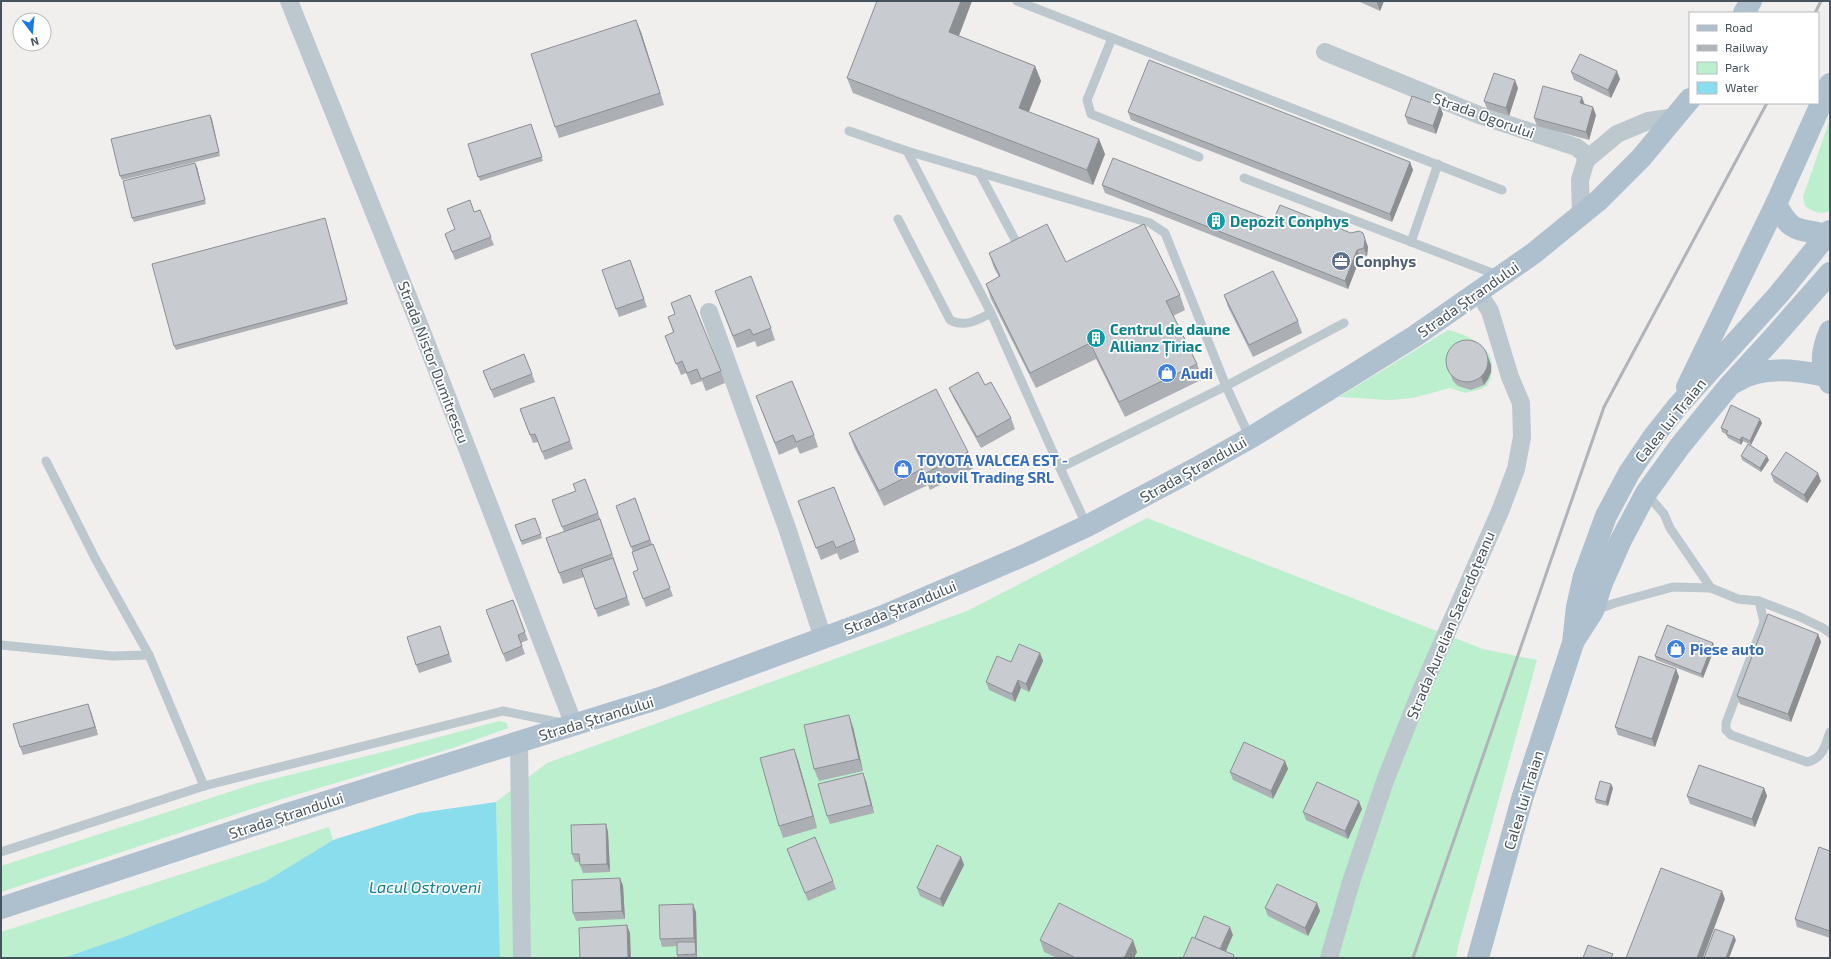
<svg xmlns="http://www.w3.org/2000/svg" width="1831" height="959" font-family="'Exo 2',sans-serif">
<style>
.green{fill:#bcefcd}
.water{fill:#89dded}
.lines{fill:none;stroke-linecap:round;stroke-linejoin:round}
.service{stroke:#bcc7ce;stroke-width:9}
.minor{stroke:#bcc7ce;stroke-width:18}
.primary{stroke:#aec0ce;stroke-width:22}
.rail{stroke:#b0b4b9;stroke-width:3}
.wall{fill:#acafb4}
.shaded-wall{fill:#8c8f92}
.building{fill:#c8ccd1;stroke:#8c8f92}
.labels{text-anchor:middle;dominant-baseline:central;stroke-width:3.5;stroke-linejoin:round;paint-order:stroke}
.street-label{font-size:15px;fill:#46535c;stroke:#fff}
.culture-label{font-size:15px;font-weight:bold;fill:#0d838f;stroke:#fff;text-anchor:start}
.service-label{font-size:15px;font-weight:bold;fill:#4e5e75;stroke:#fff;text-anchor:start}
.shop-label{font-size:15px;font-weight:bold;fill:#366cbe;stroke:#fff;text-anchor:start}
.water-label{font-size:16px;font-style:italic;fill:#0c7f93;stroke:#fff}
</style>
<rect width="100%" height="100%" fill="#f1eeee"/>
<!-- green -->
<g class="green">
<path d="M 1830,119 L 1830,211 C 1820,215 1814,212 1805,206 L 1803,197 Z"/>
<path d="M 1448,330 C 1476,337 1505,354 1487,386 L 1481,389 L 1465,393 L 1450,388 L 1413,398 L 1389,400 L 1339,397 Z"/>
<polygon points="1147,518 1483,649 1537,660 1459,943 1456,958 500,958 496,802 547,763 967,611"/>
<polygon points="499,721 507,723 508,728 453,748 282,799 1,892 1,866 257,783 387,751"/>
<polygon points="329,827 333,840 266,881 124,937 63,958 1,958 1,932"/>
</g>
<!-- water -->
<polygon class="water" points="496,802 500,958 63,958 124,937 266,881 333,840 419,813"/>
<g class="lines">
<!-- service -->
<g class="service">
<polyline points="1017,1 1502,190"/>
<polyline points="1112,38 1087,100 1091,114 1199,157"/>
<polyline points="849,131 907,151 1150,223 1165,233 1226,386 1250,438"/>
<polyline points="907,151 991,313 1060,468"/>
<polyline points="979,172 1021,251"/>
<polyline points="1244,178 1500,276"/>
<path d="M 898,219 L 950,320 C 965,328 977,320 991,313"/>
<polyline points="1411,242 1438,164"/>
<polyline points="46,461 96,560 149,655 204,786"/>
<polyline points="1646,493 1664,514 1670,528 1711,588"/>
<polyline points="1087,526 1060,468 1226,386 1344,323"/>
<path d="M 1759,601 L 1764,622 L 1726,723 L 1726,730 L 1731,735 L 1807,762 C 1823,759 1825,746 1830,732"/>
<polyline points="1596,610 1615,603 1673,587 1711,588 1738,599 1759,601 1798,616 1823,628 1830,633"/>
<polyline points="1,645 112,656 149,655"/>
<polyline points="1,852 204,786 503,711 562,723"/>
</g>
<!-- minor -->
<g class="minor">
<polyline points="289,1 419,324 574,725"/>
<polyline points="1325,52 1479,115 1576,147 1584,153 1586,160 1580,180 1581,216"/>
<polyline points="1586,160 1617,134 1648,121 1676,117"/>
<polyline points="709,312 787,528 823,638"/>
<polyline points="519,742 522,958"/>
<polyline points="1329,958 1351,882 1385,781 1420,693 1501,509 1516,469 1522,437 1521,403 1510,377 1490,311 1478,292"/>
</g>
<!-- primary -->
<g class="primary">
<polyline points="1744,13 1751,1"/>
<path d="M 1776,204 C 1791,234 1798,228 1827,235"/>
<path d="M 1830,331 C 1822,349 1819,365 1830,383"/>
<path d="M 1735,382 C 1763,365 1795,370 1826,376"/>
<polyline points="1687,387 1776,204 1830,84"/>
<polyline points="1575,639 1593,611 1602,583 1621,540 1646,493 1680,446 1729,386 1773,338 1830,273"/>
<polyline points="1,908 284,815 660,698 883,616 1027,554 1087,526 1191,471 1250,438 1351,376 1415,336 1534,253 1599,200 1641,158 1690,99"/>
<polyline points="1478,958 1522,799 1573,643 1577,607 1584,576 1606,516 1629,473 1654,436 1677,407 1779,294 1830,231"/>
</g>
<!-- rail -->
<g class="rail">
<polyline points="1815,13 1821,1"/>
<polyline points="1413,958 1604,407 1767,103"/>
</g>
</g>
<!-- wall -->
<g class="wall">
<polygon points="972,1 959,36 1035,66 1041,81 1029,112 1105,154 1093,185 853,93 847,78"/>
<polygon points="1358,1 1384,1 1380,11"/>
<polygon points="641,32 664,105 559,138 555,127"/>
<polygon points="1571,72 1620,79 1611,98 1574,80"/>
<polygon points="1518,88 1509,116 1487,109 1484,101"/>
<polygon points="1585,105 1596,115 1589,140 1537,126 1534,118"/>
<polygon points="1440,106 1443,114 1436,134 1408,124 1405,116"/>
<polygon points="1128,112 1410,162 1413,170 1392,222 1131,120"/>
<polygon points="210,115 220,156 122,180 120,176"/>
<polygon points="531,124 543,161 480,181 468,144"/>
<polygon points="197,167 206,204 134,222 132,218"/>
<polygon points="1102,185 1273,221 1365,239 1368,247 1367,256 1360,258 1348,289 1105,193"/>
<polygon points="480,210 494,245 455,260 445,234 455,230 474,212"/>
<polygon points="326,222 348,304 176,350 174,346"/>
<polygon points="989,253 1066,262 1180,295 1185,310 1173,316 1197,364 1203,379 1125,417 1096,359 1036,388 991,299 986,284 999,277 994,268"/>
<polygon points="630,260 647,307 619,317 602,270"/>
<polygon points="715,291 771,328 775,340 757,347 755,341 737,348"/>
<polygon points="1224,295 1298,321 1302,333 1253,357 1228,307"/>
<polygon points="671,303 721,371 725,383 706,391 702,381 691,385 686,373 681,375 665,336 673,332 668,317 675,314"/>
<polygon points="1485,351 1491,365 1491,372 1488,379 1484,385 1471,390 1458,386 1453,381 1446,361"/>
<polygon points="524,354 535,382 494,398 483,371"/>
<polygon points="985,385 1011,418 1015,429 981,448 954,399 949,388"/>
<polygon points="756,396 814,435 818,447 800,454 797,447 779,455"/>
<polygon points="554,397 573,449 545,460 538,442 533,443 520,409"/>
<polygon points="1762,423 1751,445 1743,441 1741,445 1728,438 1726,434 1722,432 1721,428"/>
<polygon points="849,433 968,452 974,468 930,490 928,485 884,506 855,449"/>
<polygon points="1741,456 1769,460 1761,472 1742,460"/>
<polygon points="1771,474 1821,481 1807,503 1774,482"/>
<polygon points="585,479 601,521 630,605 598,617 584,577 563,584 546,538 564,532 552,500 576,491"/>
<polygon points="635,498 652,544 653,544 673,596 646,607 633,572 638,570 633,552 616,506"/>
<polygon points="798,501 855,540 859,552 840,560 837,553 821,560"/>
<polygon points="535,518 542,538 522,545 515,525"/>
<polygon points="513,600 528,640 521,643 525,654 506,662 486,610"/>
<polygon points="440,626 452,662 419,673 416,665"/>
<polygon points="1818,634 1821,642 1791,722 1740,704 1737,696"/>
<polygon points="1715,647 1703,678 1656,660 1655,656"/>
<polygon points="1040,653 1043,661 1029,692 1021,688 1015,702 989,690 986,682 1011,662"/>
<polygon points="1676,669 1679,677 1655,747 1618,735 1615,727"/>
<polygon points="91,712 98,735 23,755 20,747"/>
<polygon points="853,727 863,771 819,781 814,769"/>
<polygon points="798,760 817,828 783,838 779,826"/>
<polygon points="1285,761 1288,769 1273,799 1233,780 1230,772"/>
<polygon points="866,781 874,813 830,824 827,816"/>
<polygon points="1613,788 1608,806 1596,803 1595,799"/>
<polygon points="1764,788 1767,796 1755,827 1690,804 1687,796"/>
<polygon points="1362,809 1348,839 1306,820 1303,812"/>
<polygon points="606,824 608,832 610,872 583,873 580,865 580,862 575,862 572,854"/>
<polygon points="787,849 833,881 836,889 808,901"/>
<polygon points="1830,851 1830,938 1797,927 1795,919"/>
<polygon points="961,857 964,865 943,907 920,896 917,888"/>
<polygon points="620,878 623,886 625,919 576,921 573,913"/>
<polygon points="1317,903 1320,911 1308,936 1268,916 1265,908"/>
<polygon points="696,912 697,958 678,958 677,955 677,946 662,947 660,939"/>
<polygon points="1040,940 1137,952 1134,958 1057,958 1044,952"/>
</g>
<!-- shaded-wall -->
<g class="shaded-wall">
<polygon points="961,1 972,1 954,48 949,32"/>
<polygon points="1377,1 1384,1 1380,11 1377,3"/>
<polygon points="636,20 641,32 664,105 660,93"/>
<polygon points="1035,66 1041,81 1024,123 1019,108"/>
<polygon points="1617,71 1620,79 1611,98 1608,90"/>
<polygon points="1515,80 1518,88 1509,116 1506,108"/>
<polygon points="1582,97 1585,105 1580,103"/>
<polygon points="1440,106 1443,114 1436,134 1433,126"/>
<polygon points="1593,107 1596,115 1589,140 1586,132"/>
<polygon points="210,115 212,119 220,156 219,152"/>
<polygon points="1099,139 1105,154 1093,185 1087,170"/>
<polygon points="1410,162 1413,170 1392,222 1390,214"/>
<polygon points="195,163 197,167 206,204 205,200"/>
<polygon points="1365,239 1368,247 1367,256 1364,248"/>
<polygon points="1357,250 1360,258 1348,289 1345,281"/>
<polygon points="1488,357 1491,365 1491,372 1488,379 1484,385 1481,377"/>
<polygon points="1760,419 1762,423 1751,445 1750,441"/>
<polygon points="1742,437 1743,441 1741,445 1740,440"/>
<polygon points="1767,456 1769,460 1761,472 1760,468"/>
<polygon points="1818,473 1821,481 1807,503 1804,495"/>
<polygon points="1818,634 1821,642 1791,722 1788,714"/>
<polygon points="1713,643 1715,647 1703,678 1701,674"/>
<polygon points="1040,653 1043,661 1029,692 1026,684"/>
<polygon points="1676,669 1679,677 1655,747 1652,739"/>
<polygon points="1018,680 1021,688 1015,702 1012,694"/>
<polygon points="88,704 91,712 98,735 95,727"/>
<polygon points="849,715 853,727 863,771 859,759"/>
<polygon points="794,749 798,760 817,828 813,816"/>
<polygon points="1285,761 1288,769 1273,799 1271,791"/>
<polygon points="863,773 866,781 874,813 871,805"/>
<polygon points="1611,784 1613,788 1608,806 1606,802"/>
<polygon points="1764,788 1767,796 1755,827 1752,819"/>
<polygon points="1359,801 1362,809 1348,839 1345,831"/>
<polygon points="606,824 608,832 610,872 607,864"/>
<polygon points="961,857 964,865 943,907 940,899"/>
<polygon points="620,878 623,886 625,919 622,911"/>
<polygon points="1722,891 1725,899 1703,958 1697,958"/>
<polygon points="1317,903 1320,911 1308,936 1305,928"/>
<polygon points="693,904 696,912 697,958 696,954 695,942 694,938"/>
<polygon points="627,925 630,933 631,958 628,958"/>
<polygon points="1230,927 1233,935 1223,958 1219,952"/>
<polygon points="1734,936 1736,940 1729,958 1726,958"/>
<polygon points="1133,940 1137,952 1134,958 1124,958"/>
</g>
<!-- building -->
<g class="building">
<polygon points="877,1 961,1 949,32 1035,66 1019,108 1099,139 1087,170 847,78"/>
<polygon points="636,20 660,93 555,127 531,54"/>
<polygon points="1580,54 1617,71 1608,90 1571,72"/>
<polygon points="1149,60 1410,162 1390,214 1128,112"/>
<polygon points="1494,73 1515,80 1506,108 1484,101"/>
<polygon points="1543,86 1582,97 1580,103 1593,107 1586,132 1534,118"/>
<polygon points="1412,96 1440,106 1433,126 1405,116"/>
<polygon points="210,115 219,152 120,176 111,139"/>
<polygon points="531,124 542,157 478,177 468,144"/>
<polygon points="1113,158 1273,221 1280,205 1351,233 1359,231 1363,233 1365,239 1364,248 1357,250 1345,281 1102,185"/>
<polygon points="195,163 205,200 132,218 123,181"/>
<polygon points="470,200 474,212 480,210 491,237 452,252 445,234 455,229 447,209"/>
<polygon points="325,218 347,300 174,346 152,264"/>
<polygon points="1047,224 1066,262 1144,224 1180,295 1166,301 1197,364 1119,402 1090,343 1030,373 986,284 1000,276 989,253"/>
<polygon points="630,260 644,299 616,309 602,270"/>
<polygon points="1273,271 1298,321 1249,345 1224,295"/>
<polygon points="751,276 771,328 753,335 750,329 733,336 715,291"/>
<polygon points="690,295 721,371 701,379 697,369 687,373 682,361 676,364 665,336 674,332 668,317 675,314 671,303"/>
<circle cx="1467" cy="361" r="21"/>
<polygon points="524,354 532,374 491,390 483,371"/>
<polygon points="978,372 985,385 991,382 1011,418 977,437 949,388"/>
<polygon points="792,381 814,435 796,442 793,435 775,443 756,396"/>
<polygon points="936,389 968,452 924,474 922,469 879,491 849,433"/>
<polygon points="554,397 570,441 542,452 535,434 530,435 520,409"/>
<polygon points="1731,405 1760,419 1750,441 1742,437 1740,440 1726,434 1728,431 1721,428"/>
<polygon points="1748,444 1767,456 1760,468 1741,456"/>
<polygon points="1786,452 1818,473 1804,495 1771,474"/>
<polygon points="585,479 598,513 562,527 552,500 576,491 573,484"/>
<polygon points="834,487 855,540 836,548 833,541 816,548 798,501"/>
<polygon points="635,498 650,540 631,547 616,506"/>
<polygon points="535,518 541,534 521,541 515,525"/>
<polygon points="600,519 612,554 559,573 546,538"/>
<polygon points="653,544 670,588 643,599 633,572 638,570 632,552"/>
<polygon points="613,558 627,597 595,609 581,569"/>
<polygon points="513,600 525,632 518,635 522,646 503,654 486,610"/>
<polygon points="1768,614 1818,634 1788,714 1737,696"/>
<polygon points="1667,625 1713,643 1701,674 1655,656"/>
<polygon points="440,626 449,654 416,665 407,637"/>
<polygon points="1019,644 1040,653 1026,684 1018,680 1012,694 986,682 997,656 1011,662"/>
<polygon points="1639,656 1676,669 1652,739 1615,727"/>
<polygon points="88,704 95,727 20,747 13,724"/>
<polygon points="849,715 859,759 814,769 804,725"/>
<polygon points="1244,742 1285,761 1271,791 1230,772"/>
<polygon points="794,749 813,816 779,826 760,758"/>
<polygon points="1699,765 1764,788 1752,819 1687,796"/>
<polygon points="863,773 871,805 827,816 818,784"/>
<polygon points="1600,781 1611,784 1606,802 1595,799"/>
<polygon points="1317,782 1359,801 1345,831 1303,812"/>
<polygon points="606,824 607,864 580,865 579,854 572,854 571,825"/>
<polygon points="815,837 833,881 805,893 787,849"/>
<polygon points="937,845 961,857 940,899 917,888"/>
<polygon points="1819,847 1830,851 1830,931 1795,919"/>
<polygon points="1661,868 1722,891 1697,958 1626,958"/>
<polygon points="620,878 622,911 573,913 572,880"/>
<polygon points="1277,884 1317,903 1305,928 1265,908"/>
<polygon points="1059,903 1133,940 1124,958 1076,958 1040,940"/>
<polygon points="693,904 694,938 660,939 659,905"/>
<polygon points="1204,916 1230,927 1220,949 1195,938"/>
<polygon points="627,925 628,958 580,958 579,928"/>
<polygon points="1715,929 1734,936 1726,958 1704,958"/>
<polygon points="1192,937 1234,955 1233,958 1183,958"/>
<polygon points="677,942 695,942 696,954 677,955"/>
<polygon points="1588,945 1613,954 1611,958 1583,958"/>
</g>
<!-- icons -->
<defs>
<g id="building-disc" transform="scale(1)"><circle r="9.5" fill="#0f9aa8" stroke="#fff"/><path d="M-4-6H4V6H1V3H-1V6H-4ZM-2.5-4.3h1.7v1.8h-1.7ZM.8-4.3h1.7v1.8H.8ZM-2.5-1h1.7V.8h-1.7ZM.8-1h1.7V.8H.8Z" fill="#fff"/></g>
<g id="office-disc" transform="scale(1)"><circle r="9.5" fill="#5c6f8a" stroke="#fff"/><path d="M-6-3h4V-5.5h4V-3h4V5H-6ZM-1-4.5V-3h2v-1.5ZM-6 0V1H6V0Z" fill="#fff"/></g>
<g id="shop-disc" transform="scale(1)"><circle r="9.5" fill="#3f7fe0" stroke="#fff"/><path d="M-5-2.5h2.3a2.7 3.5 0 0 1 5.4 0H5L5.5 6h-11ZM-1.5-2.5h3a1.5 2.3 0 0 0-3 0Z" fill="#fff"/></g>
</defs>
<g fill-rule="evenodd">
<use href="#building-disc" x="1216" y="221"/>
<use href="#office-disc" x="1341" y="261"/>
<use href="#building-disc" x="1096" y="338"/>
<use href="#shop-disc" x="1167" y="373"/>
<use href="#shop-disc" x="903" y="469"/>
<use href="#shop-disc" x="1676" y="649"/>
</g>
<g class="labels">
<!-- street labels -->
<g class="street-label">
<text transform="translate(1484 115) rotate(20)">Strada Ogorului</text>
<text transform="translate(1468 299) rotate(-35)">Strada Ștrandului</text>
<text transform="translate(434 362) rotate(69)">Strada Nistor Dumitrescu</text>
<text transform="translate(1670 420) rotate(-51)">Calea lui Traian</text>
<text transform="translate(1193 469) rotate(-29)">Strada Ștrandului</text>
<text transform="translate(900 607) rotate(-22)">Strada Ștrandului</text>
<text transform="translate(1450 625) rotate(-67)">Strada Aurelian Sacerdoțeanu</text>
<text transform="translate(596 718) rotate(-17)">Strada Ștrandului</text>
<text transform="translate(1523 800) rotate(-73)">Calea lui Traian</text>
<text transform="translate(286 815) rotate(-18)">Strada Ștrandului</text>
</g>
<!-- culture labels -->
<g class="culture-label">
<text x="1230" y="221">Depozit Conphys</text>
<text x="1110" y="329">Centrul de daune<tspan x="1110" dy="17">Allianz Țiriac</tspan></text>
</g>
<!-- service labels -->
<g class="service-label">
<text x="1355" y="261">Conphys</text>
</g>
<!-- shop labels -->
<g class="shop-label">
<text x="1181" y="373">Audi</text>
<text x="917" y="460">TOYOTA VALCEA EST -<tspan x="917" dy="17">Autovil Trading SRL</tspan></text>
<text x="1690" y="649">Piese auto</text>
</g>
<!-- water labels -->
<g class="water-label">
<text x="425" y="886">Lacul Ostroveni</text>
</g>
</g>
<!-- border -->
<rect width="1831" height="959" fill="none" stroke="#46535c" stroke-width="4"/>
<!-- legend -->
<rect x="1689" y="12" width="130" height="92" fill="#ffffff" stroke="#b5babe"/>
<rect x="1697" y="25" width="20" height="6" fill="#aec0ce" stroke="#b5babe"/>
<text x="1725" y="32" font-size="12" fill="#46535c">Road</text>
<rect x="1697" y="45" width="20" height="6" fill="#b0b4b9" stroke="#b5babe"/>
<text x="1725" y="52" font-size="12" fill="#46535c">Railway</text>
<rect x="1697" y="62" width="20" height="12" fill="#bcefcd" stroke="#b5babe"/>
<text x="1725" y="72" font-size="12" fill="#46535c">Park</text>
<rect x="1697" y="82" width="20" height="12" fill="#89dded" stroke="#b5babe"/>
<text x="1725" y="92" font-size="12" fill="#46535c">Water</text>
<!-- north arrow -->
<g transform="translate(32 32) rotate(164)"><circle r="19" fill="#ffffff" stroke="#b5babe"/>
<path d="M0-3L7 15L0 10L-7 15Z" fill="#177be2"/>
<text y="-6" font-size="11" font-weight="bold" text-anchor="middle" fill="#46535c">N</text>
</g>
</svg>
